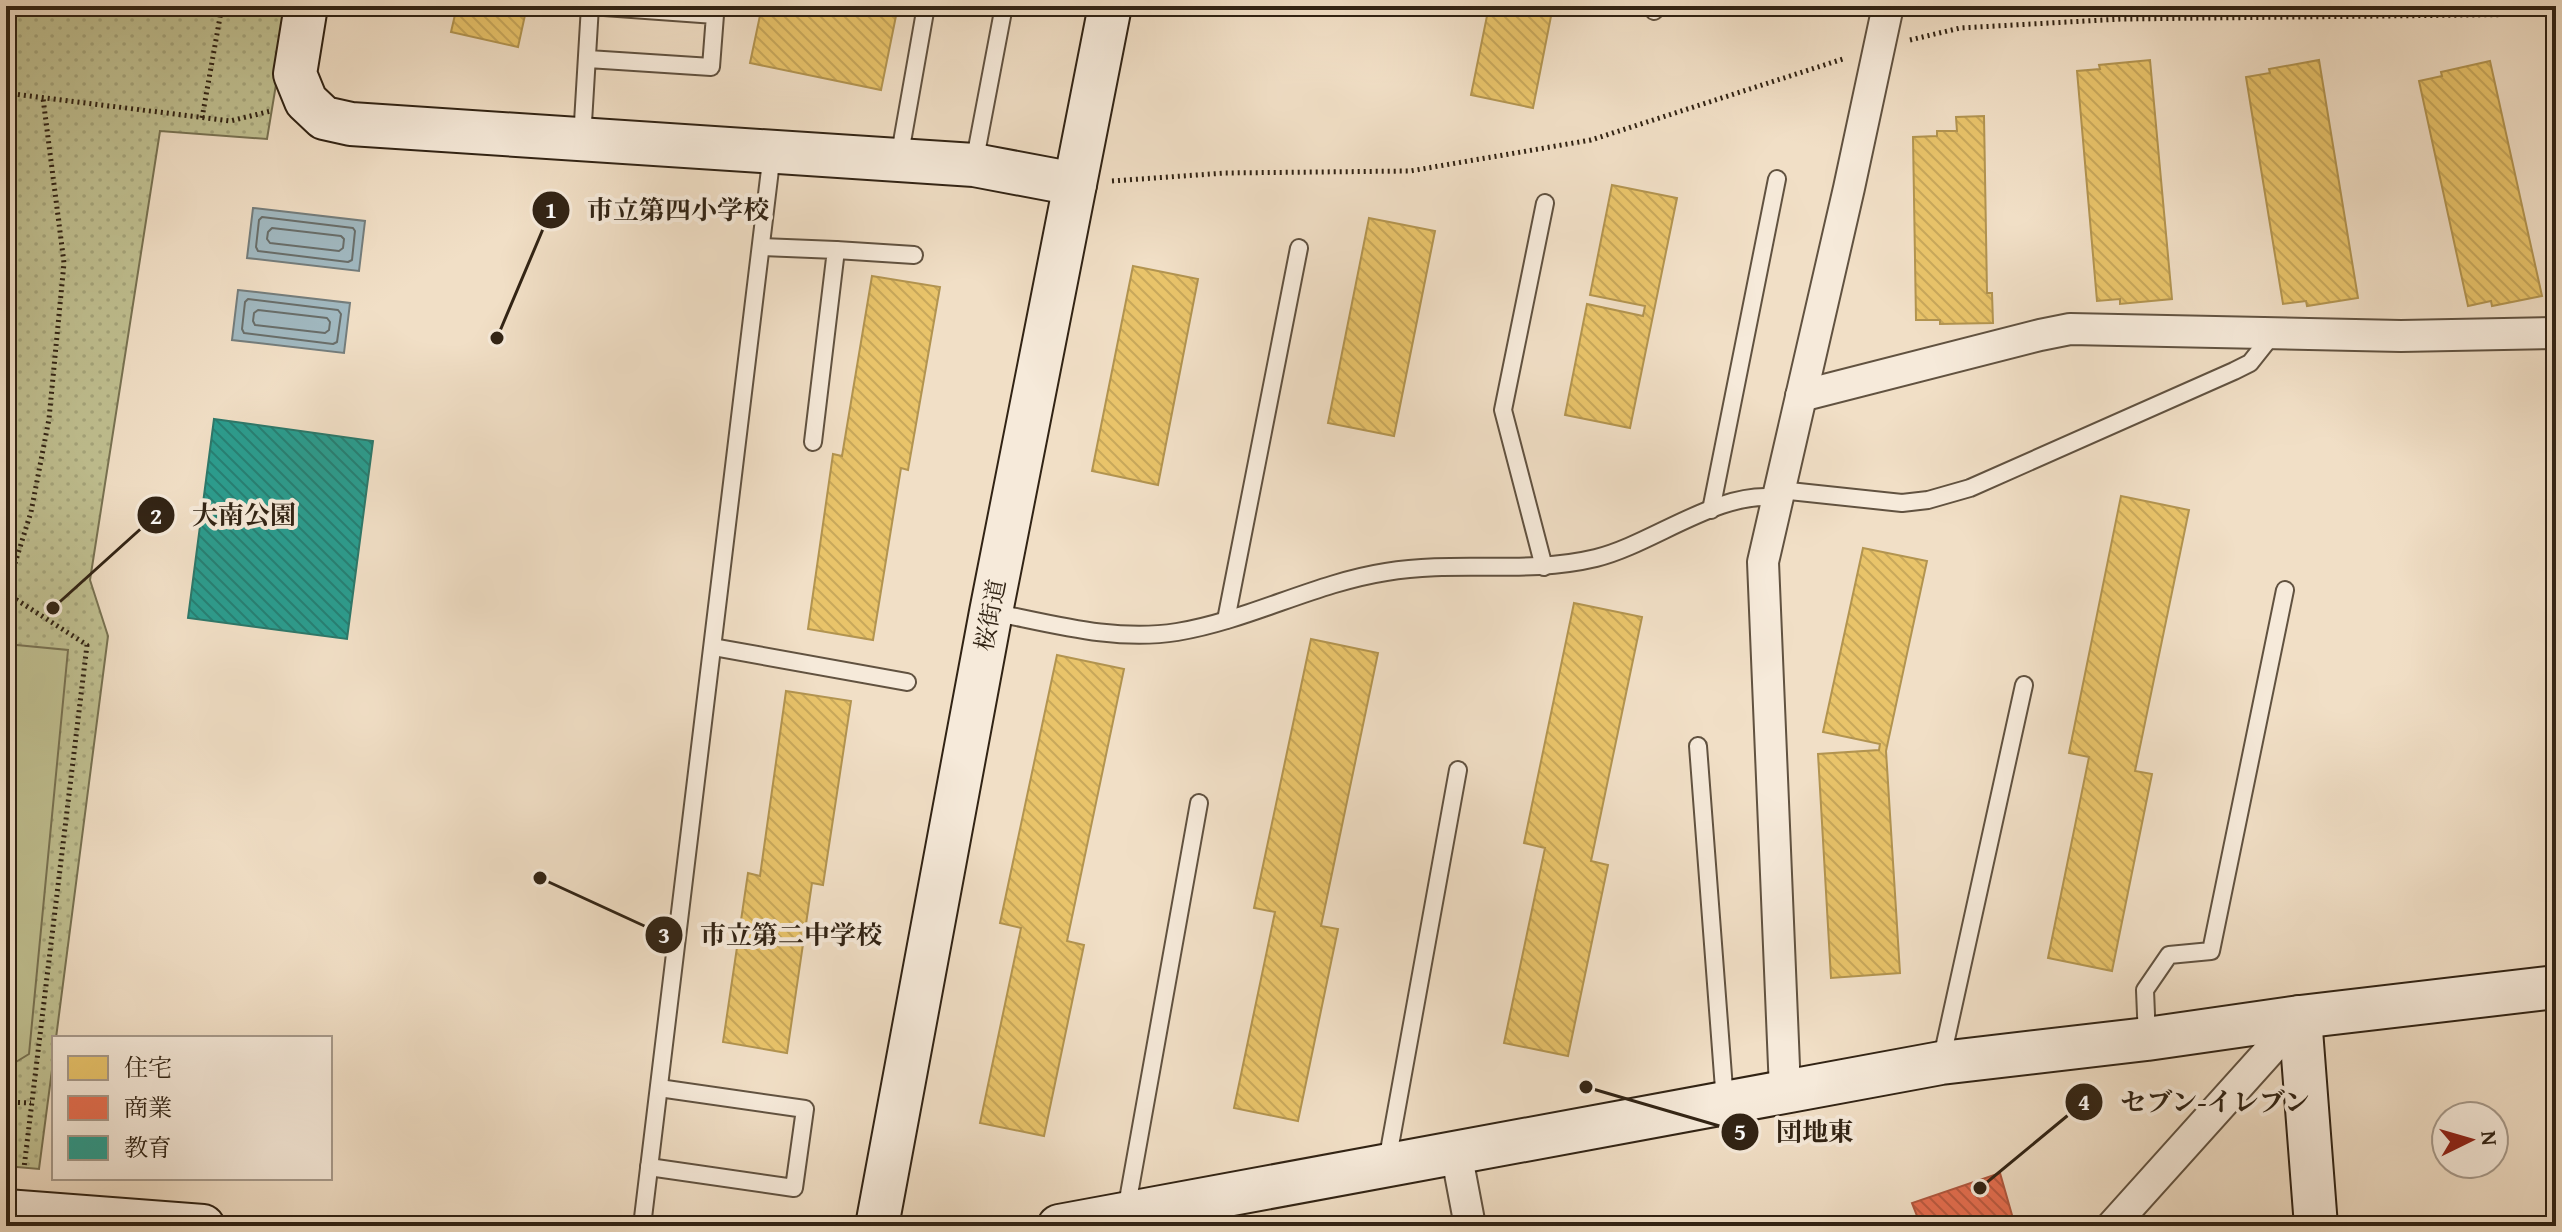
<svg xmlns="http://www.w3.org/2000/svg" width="2562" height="1232" font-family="'Gentium Book Plus','Noto Serif JP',serif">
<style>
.park{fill:url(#park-dots);stroke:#787252;stroke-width:2}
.garden{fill:#c0c091;stroke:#787252;stroke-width:2}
.water{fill:#a1b9c1;stroke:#747d7c;stroke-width:2}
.homes{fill:url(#homes-back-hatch);stroke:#b29450;stroke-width:2}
.shops{fill:url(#shops-back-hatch);stroke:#b0583f;stroke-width:2}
.schools{fill:url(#schools-back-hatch);stroke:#2c786a;stroke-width:2}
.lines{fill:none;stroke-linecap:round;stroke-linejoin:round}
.shore{stroke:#696e6a;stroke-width:2}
.lane-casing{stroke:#615240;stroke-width:20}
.street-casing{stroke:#615240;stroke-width:34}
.secondary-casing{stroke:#312314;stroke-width:46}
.path{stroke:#312314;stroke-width:5;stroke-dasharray:2 4;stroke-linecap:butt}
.lane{stroke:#f6eada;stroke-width:16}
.street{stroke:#f6eada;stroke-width:30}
.secondary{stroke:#f6eada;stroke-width:42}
.labels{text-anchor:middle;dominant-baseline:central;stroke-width:8;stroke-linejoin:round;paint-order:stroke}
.street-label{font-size:24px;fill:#312314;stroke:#f6eada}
.leader{fill:none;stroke:#312314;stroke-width:3}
.callout-dot{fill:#312314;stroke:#f6eada;stroke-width:3}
.mark-label{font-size:24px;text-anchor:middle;font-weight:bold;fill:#fff}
.callout-label{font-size:26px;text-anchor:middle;font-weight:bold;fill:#312314;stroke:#f6eada;stroke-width:8;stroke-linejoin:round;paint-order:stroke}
</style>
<defs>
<pattern id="park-dots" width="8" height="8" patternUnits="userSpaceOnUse" patternTransform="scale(2)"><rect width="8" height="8" fill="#c0c091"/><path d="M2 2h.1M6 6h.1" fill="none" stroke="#a5a57c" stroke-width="1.8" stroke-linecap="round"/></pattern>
<pattern id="homes-back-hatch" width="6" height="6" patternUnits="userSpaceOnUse" patternTransform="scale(2)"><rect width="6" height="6" fill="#e9c46a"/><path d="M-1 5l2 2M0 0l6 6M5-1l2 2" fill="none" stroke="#c8a85b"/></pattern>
<pattern id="shops-back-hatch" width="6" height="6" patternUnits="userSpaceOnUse" patternTransform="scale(2)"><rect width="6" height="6" fill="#e76f51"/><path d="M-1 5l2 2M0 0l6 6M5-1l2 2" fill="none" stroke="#bc5b42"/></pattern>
<pattern id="schools-back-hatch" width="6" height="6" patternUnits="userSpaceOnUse" patternTransform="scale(2)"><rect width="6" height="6" fill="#2a9d8f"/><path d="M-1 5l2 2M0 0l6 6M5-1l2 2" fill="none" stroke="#258074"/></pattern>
</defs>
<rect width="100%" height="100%" fill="#f1dfc6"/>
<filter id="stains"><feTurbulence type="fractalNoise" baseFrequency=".0025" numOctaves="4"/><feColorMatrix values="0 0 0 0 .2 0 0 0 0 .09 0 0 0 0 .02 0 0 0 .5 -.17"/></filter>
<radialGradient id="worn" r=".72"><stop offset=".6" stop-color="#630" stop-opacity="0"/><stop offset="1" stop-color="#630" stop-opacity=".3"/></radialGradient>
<!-- park -->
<polygon class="park" points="6,6 289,6 267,139 160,131 90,580 108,636 56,1038 54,1038 54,1055 39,1169 6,1166"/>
<!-- garden -->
<polygon class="garden" points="6,644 68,650 29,1054 6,1068"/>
<!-- water -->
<g class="water">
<polygon points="253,208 365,221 359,271 247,258"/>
<polygon points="238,290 350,303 344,353 232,340"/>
</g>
<!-- homes -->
<g class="homes">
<polygon points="457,6 527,6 518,47 451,32"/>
<polygon points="762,6 898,6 881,90 750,63"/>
<polygon points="1489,6 1553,6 1533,108 1471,95"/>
<polygon points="2150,60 2172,299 2120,304 2120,299 2097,301 2077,71 2100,69 2099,65"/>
<polygon points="2319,60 2358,298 2307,306 2306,301 2283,304 2246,77 2270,73 2269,69"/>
<polygon points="2490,61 2542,296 2492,306 2491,301 2468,306 2419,81 2442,76 2441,72"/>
<polygon points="1984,116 1987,293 1992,293 1993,323 1940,324 1940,320 1916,320 1913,137 1937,136 1937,131 1957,131 1956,117"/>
<polygon points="1612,185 1677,198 1630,428 1565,415 1587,304 1643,316 1645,306 1590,295"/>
<polygon points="1369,218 1435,231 1394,436 1328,423"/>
<polygon points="1133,266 1198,279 1158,485 1092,471"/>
<polygon points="872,276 940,287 908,470 901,468 873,640 808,629 833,454 842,456"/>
<polygon points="2121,496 2189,510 2135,771 2152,774 2112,971 2048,958 2089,757 2069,753"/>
<polygon points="1863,548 1927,561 1886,751 1900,973 1831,978 1818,754 1879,750 1880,744 1823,732"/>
<polygon points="1574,603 1642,617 1591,861 1608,865 1568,1056 1504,1043 1545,848 1524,843"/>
<polygon points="1311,639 1378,653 1321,926 1338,929 1298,1121 1234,1108 1275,912 1254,908"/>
<polygon points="1057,655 1124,669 1067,941 1084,945 1044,1136 980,1123 1021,928 1000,923"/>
<polygon points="786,691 851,701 823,885 812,883 787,1053 723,1042 748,873 760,876"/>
</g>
<!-- shops -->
<polygon class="shops" points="2000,1173 2014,1222 1999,1226 1921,1226 1912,1203"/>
<!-- schools -->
<polygon class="schools" points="214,419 373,441 347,639 188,618"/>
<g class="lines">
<!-- shore -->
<g class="shore">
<polygon points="262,217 353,228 355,231 352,260 348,262 258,251 256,247 259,220"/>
<polygon points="272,228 341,236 344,239 343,248 339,251 270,243 267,239 268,232"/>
<polygon points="248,299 338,310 341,314 337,342 333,344 244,333 242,329 245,302"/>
<polygon points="258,310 327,318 330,322 329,330 325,333 255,325 253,321 254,313"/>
</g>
<!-- lane casing -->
<g class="lane-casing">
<g id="lane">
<polyline points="1654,11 1655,6"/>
<polyline points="582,139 590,6 715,15 711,67 588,59"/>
<polyline points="899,159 926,6"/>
<polyline points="974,164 1004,6"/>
<polyline points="761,247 836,250 813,442"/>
<polyline points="836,250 914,255"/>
<polyline points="1780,490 1902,503 1928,500 1970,488 2234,371 2250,363 2273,334"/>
<polyline points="1711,510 1777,179"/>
<polyline points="1544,567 1503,410 1545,203"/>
<path d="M 992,612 C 1053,624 1115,642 1177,632 C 1249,620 1315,583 1386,572 C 1458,560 1525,575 1596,558 C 1653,544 1720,489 1778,498"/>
<polyline points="1226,620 1299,248"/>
<polyline points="713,647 907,682"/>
<polyline points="1698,746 1725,1102"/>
<polyline points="2147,1039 2145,990 2169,955 2211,951 2285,590"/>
<polyline points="1941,1062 2024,685"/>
<polyline points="1387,1162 1458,770"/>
<polyline points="649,1167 794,1188 805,1109 659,1088"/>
<polyline points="1126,1211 1199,803"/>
<polyline points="642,1226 772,153"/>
</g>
</g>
<!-- street casing -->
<g class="street-casing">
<g id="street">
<polyline points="1801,396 2040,335 2070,329 2401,336 2556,333"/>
<polyline points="1785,1090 1763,562 1849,188 1888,6"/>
<polyline points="1456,1152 1470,1226"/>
<polyline points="2112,1226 2300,1017"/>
</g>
</g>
<!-- secondary casing -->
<g class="secondary-casing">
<g id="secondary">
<polyline points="306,6 295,74 306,101 324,118 351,124 974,165 1075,184"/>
<polyline points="2300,1017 2316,1226"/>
<polyline points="6,1211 203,1226"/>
<polyline points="877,1226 991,612 1110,6"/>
<polyline points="1059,1226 1941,1063 2147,1039 2300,1017 2556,987"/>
</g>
</g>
<!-- path -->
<g class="path">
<polyline points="1910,40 1960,28 2122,19 2556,14"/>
<polyline points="6,93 230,121 271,111"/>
<polyline points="202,118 222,6"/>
<polyline points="1112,181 1225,173 1410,171 1591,140 1846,58"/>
<polyline points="6,592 31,512 49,419 64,263 43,98"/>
<polyline points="6,593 87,645 24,1168"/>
<polyline points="6,1102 31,1103"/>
</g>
<!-- lane -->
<use href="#lane" class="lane"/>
<!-- street -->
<use href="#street" class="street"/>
<!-- secondary -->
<use href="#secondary" class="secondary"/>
</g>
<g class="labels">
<!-- street labels -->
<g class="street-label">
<text transform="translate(990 615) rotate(-79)">桜街道</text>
</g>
</g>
<!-- callouts -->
<path class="leader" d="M497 338L551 210M53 608L156 515M540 878L664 935M1980 1188L2084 1102M1586 1087L1740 1132"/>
<g class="callout-dot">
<circle cx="497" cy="338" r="8"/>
<circle cx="53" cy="608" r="8"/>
<circle cx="540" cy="878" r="8"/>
<circle cx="1980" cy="1188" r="8"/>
<circle cx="1586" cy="1087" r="8"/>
<circle cx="551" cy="210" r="20"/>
<circle cx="156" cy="515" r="20"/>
<circle cx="664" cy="935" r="20"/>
<circle cx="2084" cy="1102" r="20"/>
<circle cx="1740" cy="1132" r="20"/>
</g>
<g class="mark-label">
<text x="551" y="218">1</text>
<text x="156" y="524">2</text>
<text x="664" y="943">3</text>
<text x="2084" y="1110">4</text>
<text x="1740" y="1140">5</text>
</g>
<g class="callout-label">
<text x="678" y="219">市立第四小学校</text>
<text x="244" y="524">大南公園</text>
<text x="791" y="944">市立第二中学校</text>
<text x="2215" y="1111">セブン-イレブン</text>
<text x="1815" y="1141">団地東</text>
</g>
<!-- margin -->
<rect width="2562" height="1232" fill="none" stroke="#f1dfc6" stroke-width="32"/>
<rect x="8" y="8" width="2546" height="1216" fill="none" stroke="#312314" stroke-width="4"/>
<rect x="16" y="16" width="2530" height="1200" fill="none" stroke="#312314" stroke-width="2"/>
<!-- legend -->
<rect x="52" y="1036" width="280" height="144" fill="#f6eada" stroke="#a79a8b" stroke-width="2"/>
<rect x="68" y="1056" width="40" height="24" fill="#e9c46a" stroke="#a79a8b" stroke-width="2"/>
<text x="124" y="1076" font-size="24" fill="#312314">住宅</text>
<rect x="68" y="1096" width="40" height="24" fill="#e76f51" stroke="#a79a8b" stroke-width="2"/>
<text x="124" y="1116" font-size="24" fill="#312314">商業</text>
<rect x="68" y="1136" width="40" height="24" fill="#2a9d8f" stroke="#a79a8b" stroke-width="2"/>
<text x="124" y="1156" font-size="24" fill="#312314">教育</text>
<!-- north arrow -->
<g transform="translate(2470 1140) rotate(85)"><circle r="38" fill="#f6eada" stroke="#a79a8b" stroke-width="2"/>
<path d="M0-6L14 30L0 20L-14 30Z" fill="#8f2418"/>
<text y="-12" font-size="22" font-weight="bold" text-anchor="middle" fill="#312314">N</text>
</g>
<rect width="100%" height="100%" filter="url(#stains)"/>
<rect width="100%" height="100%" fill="url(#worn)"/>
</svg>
